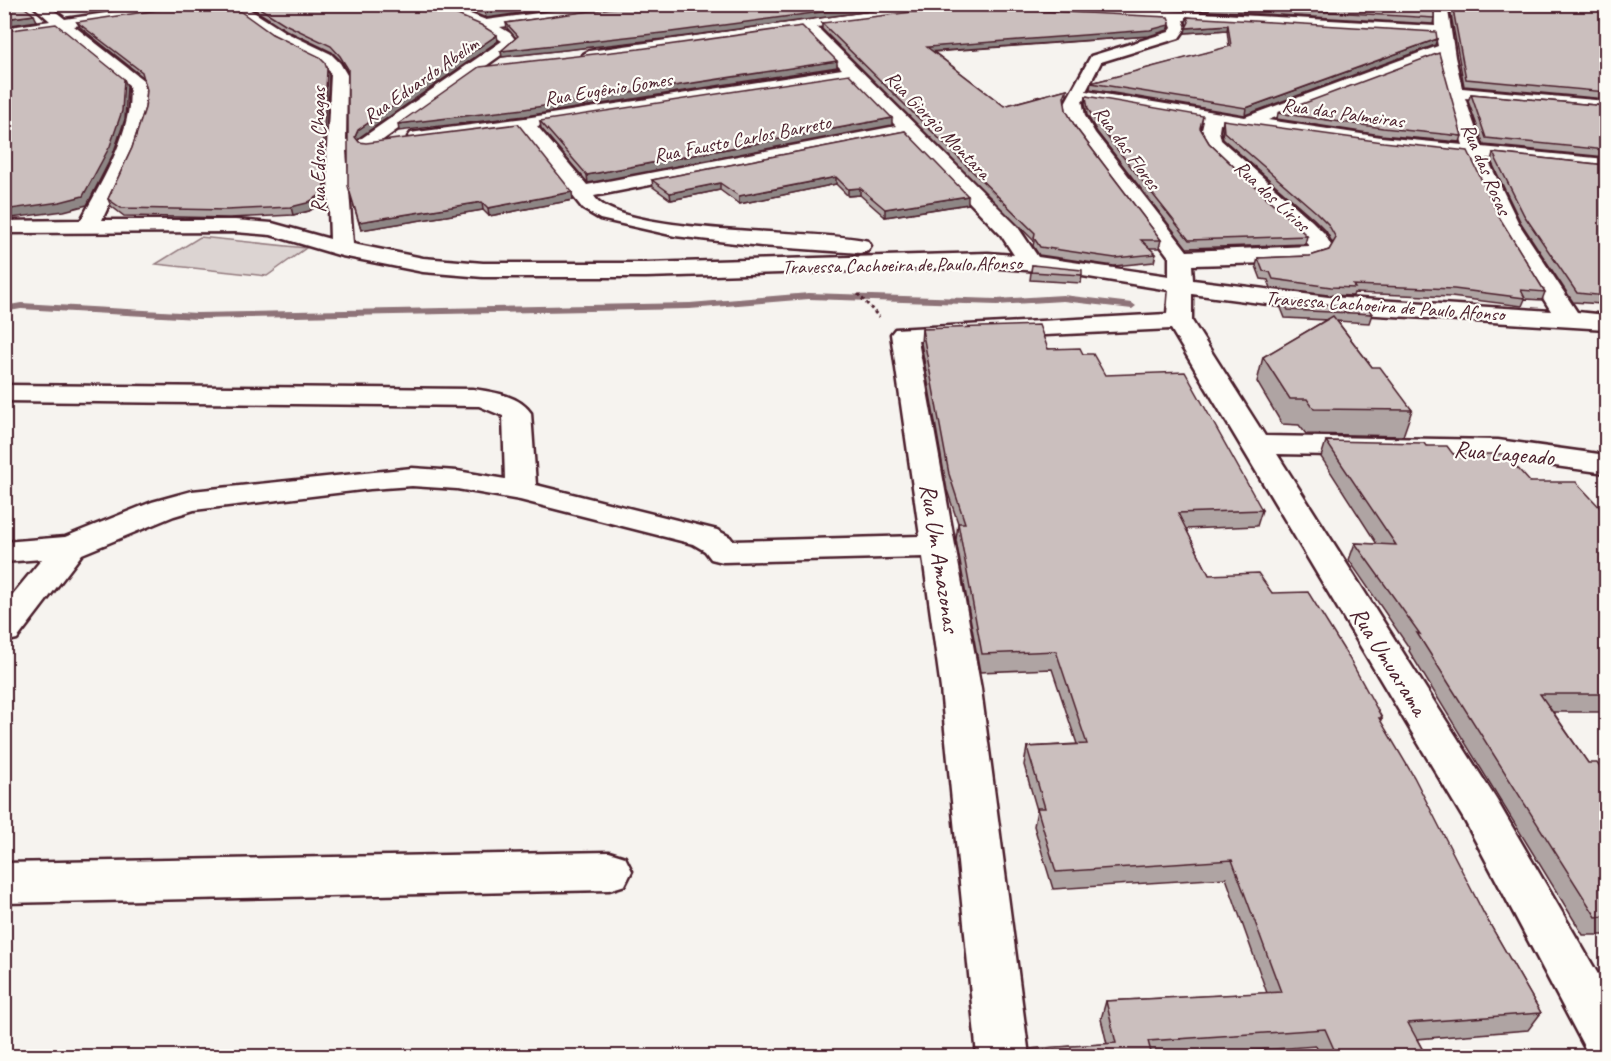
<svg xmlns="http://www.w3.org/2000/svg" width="1611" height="1061" font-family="Caveat,sans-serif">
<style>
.green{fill:#dcd4d2;stroke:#937a7e;stroke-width:1.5}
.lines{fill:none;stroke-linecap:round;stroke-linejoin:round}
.stream{fill:#8e7378;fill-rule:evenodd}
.minor-casing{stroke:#4a1f2b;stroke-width:5}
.path{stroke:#4a1f2b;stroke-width:3;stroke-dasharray:3 3;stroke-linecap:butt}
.minor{fill:#fdfcf7;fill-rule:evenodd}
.wall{fill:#afa4a3;stroke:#4a1f2b;stroke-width:1.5}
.shaded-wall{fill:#8e8685;stroke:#4a1f2b;stroke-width:1.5}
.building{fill:#cbbfbe;stroke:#4a1f2b;stroke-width:1.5}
.labels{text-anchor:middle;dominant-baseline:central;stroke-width:4.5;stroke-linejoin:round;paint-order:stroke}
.far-street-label{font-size:20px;fill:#4a1f2b;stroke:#fdfcf7}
.street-label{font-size:24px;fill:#4a1f2b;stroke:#fdfcf7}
</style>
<rect width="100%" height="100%" fill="#f6f3ef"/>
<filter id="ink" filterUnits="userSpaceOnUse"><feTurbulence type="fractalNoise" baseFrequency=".0167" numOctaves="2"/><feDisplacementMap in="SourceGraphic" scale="12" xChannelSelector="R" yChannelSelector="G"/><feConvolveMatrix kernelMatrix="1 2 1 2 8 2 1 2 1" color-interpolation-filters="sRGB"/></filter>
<g filter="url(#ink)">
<!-- green -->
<polygon class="green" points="200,237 306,248 267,276 156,264"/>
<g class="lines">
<!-- stream -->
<polygon class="stream" points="809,293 997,299 1063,295 1132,303 1136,306 1132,309 1063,301 997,305 809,299 690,309 197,319 21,309 4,312 4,306 21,303 197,313 690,303"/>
<!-- minor casing -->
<g class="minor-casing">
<g id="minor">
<path d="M 31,4 L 46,4 L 65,19 L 168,4 L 205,4 L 199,8 L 74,26 L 143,80 L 147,97 L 145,114 L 132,155 L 102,220 L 235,220 L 272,223 L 330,239 L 327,147 L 331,75 C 322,54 295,49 277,39 C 260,30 238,18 225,4 L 241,4 L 285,32 L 331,54 L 340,63 L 347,75 L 346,140 L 362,138 L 502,41 L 483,29 L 425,4 L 444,4 L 486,20 L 606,4 L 645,4 L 639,8 L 500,27 L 510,33 L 517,42 L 515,45 L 373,147 L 346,151 L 353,244 L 423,258 L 483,263 L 646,263 L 988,253 L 1014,255 L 1001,235 L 905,135 L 594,196 C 617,236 819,229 868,241 L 871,246 L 868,251 L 860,253 L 761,246 L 675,236 L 600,219 L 583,209 L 520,129 L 417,142 L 411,141 L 408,137 L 411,133 L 417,132 L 525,118 L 842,69 L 803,29 L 589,59 L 584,58 L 582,55 L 589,51 L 899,7 L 931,4 L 1043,4 L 1435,26 L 1434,4 L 1447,4 L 1455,57 L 1462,88 L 1606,101 L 1606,111 L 1465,98 L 1482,147 L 1606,159 L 1606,171 L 1487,158 L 1519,224 L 1577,312 L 1606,315 L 1606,329 L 1328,312 L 1192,294 L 1192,321 L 1265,436 L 1498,440 L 1606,455 L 1606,473 L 1498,458 L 1277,454 L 1496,799 L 1606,988 L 1606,1056 L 1588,1054 L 1466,823 L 1171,329 L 918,341 L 981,689 L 1029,1056 L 977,1056 L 941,689 L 923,557 L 723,562 L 711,559 L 705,551 L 693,544 L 520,500 L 457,489 L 412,486 L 370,489 L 194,510 L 174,516 L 82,554 L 17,639 L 4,642 L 4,605 L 42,559 L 4,562 L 4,542 L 65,537 L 152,502 L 192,491 L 412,468 L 457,471 L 505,479 L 503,416 L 479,406 L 4,401 L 4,385 L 473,389 C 493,392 519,395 531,413 L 536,485 L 717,530 L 730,537 L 733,541 L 920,536 L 891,334 L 895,329 L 1167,314 L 1169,290 L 1064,273 L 988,267 L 646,277 L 483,277 L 423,272 L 342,256 L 271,235 L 235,232 L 4,233 L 4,221 L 81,220 C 101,183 135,128 129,85 L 59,28 L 4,36 L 4,28 L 50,21 ZM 963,10 L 1169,20 L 1172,28 L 1169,32 L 1091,56 L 1065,103 L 1067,116 L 1077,134 L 1169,257 L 1169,276 L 1038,257 L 1017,226 L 817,27 L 899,15 ZM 1183,20 L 1436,35 L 1438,46 L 1245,117 L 1086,91 L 1101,62 L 1179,38 L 1186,28 ZM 1439,56 L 1452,110 L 1463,145 L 1381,137 L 1268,120 ZM 850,78 L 896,126 L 587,185 L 537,126 ZM 1082,100 L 1204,121 L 1201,134 L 1209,148 L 1296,231 L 1310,246 L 1187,251 L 1095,133 L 1085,116 ZM 1220,124 L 1381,147 L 1467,156 L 1498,224 L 1551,311 L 1328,297 L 1193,280 L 1192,265 L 1307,262 L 1326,256 L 1332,247 L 1324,233 L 1312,221 L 1221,140 L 1219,131 Z"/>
<polygon points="609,852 625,857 632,871 625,885 609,890 4,903 4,863"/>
</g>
</g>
<!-- path -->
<polyline class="path" points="858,294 879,317"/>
<!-- minor -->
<use href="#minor" class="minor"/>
</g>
<!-- wall -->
<g class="wall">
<polygon points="246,4 432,4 498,41 360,137 358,141 359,142 573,200 489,216 483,210 361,230 350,193 348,72 342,62 332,52 286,30"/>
<polygon points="452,4 585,4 486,18"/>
<polygon points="922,4 672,38 502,57 501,51 516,38 507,28 506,23 639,5"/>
<polygon points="1092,4 1434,4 1434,18 1433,24"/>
<polygon points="1449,4 1606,4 1606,99 1464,86"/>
<polygon points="1187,17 1435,45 1245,115 1090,89 1091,83 1229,47 1227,30 1185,33 1187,25 1186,22"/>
<polygon points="77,22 272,34 327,69 329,75 325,162 326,201 309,211 293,215 229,218 124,216 111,206 108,199 132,148 145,108 147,90 144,78 80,27"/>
<polygon points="822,23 1169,28 1168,30 1149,36 934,52 1004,106 1067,89 1067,96 1064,100 1066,110 1076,128 1161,240 1159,248 1149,248 1156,254 1154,262 1114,266 1039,255 1033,246 1034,241 822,29"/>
<polygon points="1471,94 1606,106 1606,157 1484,145 1468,101"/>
<polygon points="1086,96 1200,128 1209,143 1307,236 1305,244 1187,248 1097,132 1087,115 1085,103"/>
<polygon points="1278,113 1462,136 1460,142 1381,135 1277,119"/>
<polygon points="1223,120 1499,217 1545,292 1542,300 1525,299 1522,306 1451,297 1354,293 1353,296 1328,295 1271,288 1268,280 1261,279 1256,266 1258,258 1310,256 1329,250 1333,244 1326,231 1314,219 1223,139 1222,127"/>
<polygon points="540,121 892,125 588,183 541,128"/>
<polygon points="905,131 968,204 885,217 860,195 848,196 836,184 739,204 720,190 671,200 653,187 652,180"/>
<polygon points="1493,153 1606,165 1606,309 1602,304 1573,302 1521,223 1491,161"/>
<polygon points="1032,265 1082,275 1081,283 1030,280"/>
<polygon points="1283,300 1372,314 1369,323 1337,321 1372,367 1412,410 1403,436 1306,434 1299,425 1282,424 1257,382 1263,357 1326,320 1285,318 1281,308"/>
<polygon points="922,329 1083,354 1105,375 1262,510 1257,526 1186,529 1209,575 1272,593 1382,718 1380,721 1484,914 1541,1013 1528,1030 1417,1039 1426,1056 1320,1056 1316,1046 1175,1056 1028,1056 1029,1049 1107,1044 1101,1019 1106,1001 1267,993 1226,878 1053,889 1034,826 1037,810 1024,765 1027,747 1077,744 1052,669 980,672 956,540 958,523 947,490 921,343"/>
<polygon points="1326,441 1426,446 1453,454 1530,482 1606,514 1606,712 1553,712 1588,763 1603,772 1606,772 1606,935 1583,935 1409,651 1410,649 1349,560 1355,543 1377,544 1321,457"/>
</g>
<!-- shaded-wall -->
<g class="shaded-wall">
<polygon points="543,4 585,4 486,18 485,12"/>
<polygon points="881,4 922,4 672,38 502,57 501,51"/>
<polygon points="34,15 37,21 4,26 4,19"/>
<polygon points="1170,22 1169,28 1168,30 1149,36 927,52 927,47"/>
<polygon points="1228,25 1227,30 1185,33 1186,28"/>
<polygon points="497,35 498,41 360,137 356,144 355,137 358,130"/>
<polygon points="1437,39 1435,45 1245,115 1246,108"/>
<polygon points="837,61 837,67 525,116 399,131 398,124"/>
<polygon points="327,69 329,75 325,162 326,201 309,211 293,215 291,207"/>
<polygon points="124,79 127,86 125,119 113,154 87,205 64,211 4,219 4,210"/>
<polygon points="892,118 892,125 588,183 587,175"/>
<polygon points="836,177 836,184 739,204 739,196"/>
<polygon points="720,183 720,190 671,200 670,193"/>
<polygon points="860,188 860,195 848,196 848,189"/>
<polygon points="572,192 573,200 489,216 488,208"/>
<polygon points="968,196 968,204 885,217 885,209"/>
<polygon points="482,202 483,210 361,230 359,222"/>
</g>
<!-- building -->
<g class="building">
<polygon points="4,4 20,4 34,15 4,19"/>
<polygon points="198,4 230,4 272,34 318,56 325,63 327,69 323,155 324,193 307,203 291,207 227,210 121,208 108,199 132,148 145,108 147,90 142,72 77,22"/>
<polygon points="253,4 432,4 481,25 497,35 358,130 355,137 359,142 366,143 518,124 572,192 488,208 482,202 359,222 348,186 348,69 340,56 331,46 285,24"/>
<polygon points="465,4 543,4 485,12"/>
<polygon points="881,4 671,32 501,51 518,36 506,23 639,4"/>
<polygon points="1192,4 1434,4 1434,18"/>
<polygon points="1452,4 1606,4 1606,92 1466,79"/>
<polygon points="982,8 1168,17 1170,22 1169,25 1150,30 927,47 1004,106 1067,89 1064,97 1066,110 1076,128 1161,240 1141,240 1156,254 1115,258 1040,247 1034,238 1035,233 822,23 912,12"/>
<polygon points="1187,17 1436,32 1437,39 1246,108 1091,83 1231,46 1228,25 1186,28 1189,22"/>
<polygon points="56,24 124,79 122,111 110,146 83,196 60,202 4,210 4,31"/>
<polygon points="802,26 837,61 524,109 398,124 479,67 639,49"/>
<polygon points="1439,53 1462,136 1383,128 1278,113"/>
<polygon points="849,74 892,118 587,175 540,121"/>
<polygon points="1471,94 1606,106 1606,150 1486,138"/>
<polygon points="1086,96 1203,116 1200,128 1209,143 1307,236 1189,240 1098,125 1088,109"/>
<polygon points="1223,120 1383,142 1468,151 1499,217 1545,292 1521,290 1525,298 1454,289 1353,285 1355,288 1331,287 1273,279 1270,272 1263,271 1258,258 1310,256 1329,250 1336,238 1328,224 1316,212 1224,132"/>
<polygon points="905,131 968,196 885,209 860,188 848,189 836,177 739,196 720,183 670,193 652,180"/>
<polygon points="1493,153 1606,165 1606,296 1577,293 1524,215"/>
<polygon points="1032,265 1082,270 1082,275 1031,272"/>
<polygon points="1283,300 1368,308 1372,314 1288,310"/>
<polygon points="1333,316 1372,367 1380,367 1412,410 1314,409 1307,399 1290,399 1263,357"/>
<polygon points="1039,325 1048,349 1080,348 1083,354 1093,354 1105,375 1185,372 1262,510 1178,513 1209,575 1258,573 1272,593 1308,592 1349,658 1382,718 1379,718 1414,777 1484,914 1541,1013 1408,1023 1426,1056 1337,1056 1325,1029 1148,1041 1152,1056 1030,1056 1029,1049 1116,1043 1106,1001 1281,992 1232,860 1056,872 1037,808 1045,808 1027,747 1087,744 1056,651 982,654 958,523 965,523 949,474 922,329"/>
<polygon points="1326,441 1424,443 1426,446 1447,446 1453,454 1505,454 1530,482 1576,482 1606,514 1606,694 1540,694 1588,763 1597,763 1603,772 1606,772 1606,916 1596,917 1417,633 1420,634 1355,543 1396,545"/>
</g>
</g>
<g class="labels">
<!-- far-street labels -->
<g class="far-street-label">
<text transform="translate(421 80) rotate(-35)">Rua Eduardo Abelim</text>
<text transform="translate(608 89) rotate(-9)">Rua Eugênio Gomes</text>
<text transform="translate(1343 113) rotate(8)">Rua das Palmeiras</text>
<text transform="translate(938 125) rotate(46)">Rua Giorgio Montara</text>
<text transform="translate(742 139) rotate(-11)">Rua Fausto Carlos Barreto</text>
<text transform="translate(1127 148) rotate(54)">Rua das Flores</text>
<text transform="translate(318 150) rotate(-90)">Rua Edson Chagas</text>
<text transform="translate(1486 169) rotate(67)">Rua das Rosas</text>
<text transform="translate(1272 196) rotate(43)">Rua dos Lírios</text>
<text transform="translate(902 265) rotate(-1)">Travessa Cachoeira de Paulo Afonso</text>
<text transform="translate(1385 306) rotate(4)">Travessa Cachoeira de Paulo Afonso</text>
</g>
<!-- street labels -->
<g class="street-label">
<text transform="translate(1504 453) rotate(5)">Rua Lageado</text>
<text transform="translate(940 558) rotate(81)">Rua Um Amazonas</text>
<text transform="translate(1389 661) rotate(58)">Rua Umuarama</text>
</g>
</g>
<!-- margin -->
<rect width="1611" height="1061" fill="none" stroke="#fdfcf7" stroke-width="24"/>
<rect x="12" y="12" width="1587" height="1037" fill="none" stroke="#4a1f2b" stroke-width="2" filter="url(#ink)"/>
</svg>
